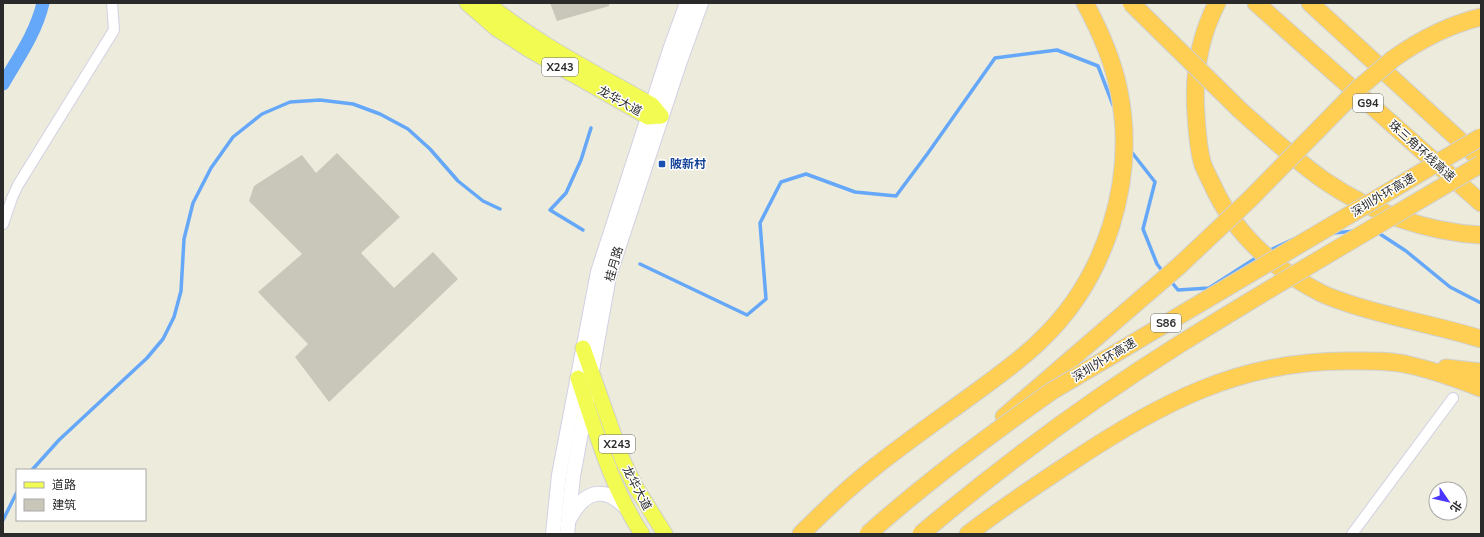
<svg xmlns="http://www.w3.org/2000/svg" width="1484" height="537" font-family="'Nunito Sans','Noto Sans SC',sans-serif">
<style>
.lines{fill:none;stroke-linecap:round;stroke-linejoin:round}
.stream{stroke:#65a7f8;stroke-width:3.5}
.canal{stroke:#65a7f8;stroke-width:13}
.building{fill:#c9c7ba}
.minor-casing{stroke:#d2d0e4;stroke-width:12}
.secondary-casing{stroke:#d2d0e4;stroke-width:16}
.primary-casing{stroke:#d0d0d0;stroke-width:17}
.motorway-casing{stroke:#d0d0d0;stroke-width:19}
.minor{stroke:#fff;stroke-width:10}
.secondary{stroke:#fff;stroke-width:14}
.primary{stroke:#f2fb52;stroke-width:15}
.motorway{stroke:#ffcf54;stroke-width:17}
.motorway-bridge-casing{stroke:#d0d0d0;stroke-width:19;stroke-linecap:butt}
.motorway-bridge{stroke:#ffcf54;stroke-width:17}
.transit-dot{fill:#1a4fb4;stroke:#fff;stroke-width:1.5}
.labels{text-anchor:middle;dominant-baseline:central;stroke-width:3;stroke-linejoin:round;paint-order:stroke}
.shield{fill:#fff;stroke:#6a6a6a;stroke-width:1}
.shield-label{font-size:11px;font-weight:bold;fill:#2a2a2a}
.street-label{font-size:12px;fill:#2a2a2a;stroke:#fff}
.transit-label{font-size:12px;font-weight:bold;fill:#164399;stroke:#fff;text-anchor:start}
</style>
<rect width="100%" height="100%" fill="#edebdb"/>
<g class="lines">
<!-- stream -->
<g class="stream">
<polyline points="1130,150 1155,182 1143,229 1157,264 1164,273"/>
<polyline points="583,230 550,210 566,193 581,160 591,128"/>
<polyline points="1377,232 1406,251 1450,287 1481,303"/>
<polyline points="1334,233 1355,231"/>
<polyline points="1268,251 1300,236"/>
<polyline points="640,264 747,315 766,299 760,223 781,182 806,174 855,192 896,196 928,153 995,58 1057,50 1098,66 1113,105"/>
<polyline points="1169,279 1178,290 1209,288 1259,256"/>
<polyline points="32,470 59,440 147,358 163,339 174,317 181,291 184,239 193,203 211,168 233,137 262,114 290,102 320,100 353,104 380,114 408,129 430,149 458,181 483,201 500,209"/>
<polyline points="3,520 17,492"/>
</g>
<!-- canal -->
<path class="canal" d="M 3,84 C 18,58 36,33 43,3"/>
</g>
<!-- building -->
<g class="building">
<polygon points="550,3 609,3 609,6 557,21"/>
<polygon points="337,153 400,217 361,253 394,288 433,252 458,279 329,402 295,357 308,344 258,292 302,254 249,201 254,186 302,155 316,173"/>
</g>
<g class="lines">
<!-- minor casing -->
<g class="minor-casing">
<g id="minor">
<polyline points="3,224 12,198 18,185 114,30 112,3"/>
<polyline points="1352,534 1453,398"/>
</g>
</g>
<!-- secondary casing -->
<g class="secondary-casing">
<g id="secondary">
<polyline points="591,376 609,276 680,61 701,3"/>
<path d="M 570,518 C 585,490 605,485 627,509"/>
<polyline points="553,534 559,475 598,272 671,47 687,3"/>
<polyline points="567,534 573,476 587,400"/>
</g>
</g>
<!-- primary casing -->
<g class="primary-casing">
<g id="primary">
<polyline points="467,3 497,29 528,49 648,117 661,116"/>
<path d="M 487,3 C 537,44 596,73 652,105 L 661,116"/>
<polyline points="583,348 623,461 635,486 665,534"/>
<path d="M 578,378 C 596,431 611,487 642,534"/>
</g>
</g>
<!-- motorway casing -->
<g class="motorway-casing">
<g id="motorway">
<path d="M 1217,3 C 1199,38 1193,76 1196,114 C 1197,131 1198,149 1203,165 C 1206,172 1209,178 1212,184 C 1234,233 1274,269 1321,293 C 1329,297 1338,300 1347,303 C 1391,318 1437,325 1481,339"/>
<polyline points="1256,3 1481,203"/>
<polyline points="1310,3 1481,160"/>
<path d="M 1393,59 C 1421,39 1448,25 1481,17"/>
<path d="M 1241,111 C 1268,135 1295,160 1325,181 C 1370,212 1426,232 1481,235"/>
<polyline points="1446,368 1481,372"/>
<polyline points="1004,417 1179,266"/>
<path d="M 801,534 C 823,512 846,490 871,470 C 907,441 945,415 983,387 C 1003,372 1023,358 1041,340 C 1106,278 1137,180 1119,91 C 1113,60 1100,31 1085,3"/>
<path d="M 968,534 C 1001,509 1035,486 1070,463 C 1158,404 1240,360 1349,361 C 1368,361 1390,360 1409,365 C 1434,370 1457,379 1481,388"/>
</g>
</g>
<!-- minor -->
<use href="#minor" class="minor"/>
<!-- secondary -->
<use href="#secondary" class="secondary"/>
<!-- primary -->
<use href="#primary" class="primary"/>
<!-- motorway -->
<use href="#motorway" class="motorway"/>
<!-- motorway-bridge casing -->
<g class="motorway-bridge-casing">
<g id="motorway-bridge">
<polyline points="1131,3 1241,111"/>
<polyline points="1179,266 1249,200 1359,88 1393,59"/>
<path d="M 868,534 C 926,482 988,436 1052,391 L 1481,137"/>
<path d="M 921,534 C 1003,465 1089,401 1180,344 C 1279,282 1380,224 1481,164"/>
</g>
</g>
<!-- motorway-bridge -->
<use href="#motorway-bridge" class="motorway-bridge"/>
</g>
<!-- markers -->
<rect class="transit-dot" x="658" y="160" width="8" height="8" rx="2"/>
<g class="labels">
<!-- shield labels -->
<g class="shield">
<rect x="542" y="58" width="36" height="18" rx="3"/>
<rect x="1353" y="94" width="30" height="18" rx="3"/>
<rect x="1151" y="314" width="30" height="18" rx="3"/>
<rect x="599" y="435" width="36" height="18" rx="3"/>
</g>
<g class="shield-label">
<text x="560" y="67">X243</text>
<text x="1368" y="103">G94</text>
<text x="1166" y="323">S86</text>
<text x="617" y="444">X243</text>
</g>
<!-- street labels -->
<g class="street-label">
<text transform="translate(620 101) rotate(29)">龙华大道</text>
<text transform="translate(1422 151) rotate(42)">珠三角环线高速</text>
<text transform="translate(1383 195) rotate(-31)">深圳外环高速</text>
<text transform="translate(614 264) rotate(-74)">桂月路</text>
<text transform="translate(1104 360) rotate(-31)">深圳外环高速</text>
<text transform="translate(637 488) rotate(62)">龙华大道</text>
</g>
<!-- transit labels -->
<g class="transit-label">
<text x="670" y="164">陂新村</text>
</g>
</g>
<!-- border -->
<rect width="1484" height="537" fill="none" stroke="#2a2a2a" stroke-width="8"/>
<!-- legend -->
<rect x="16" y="469" width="130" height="52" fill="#ffffff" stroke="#aaaaaa"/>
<rect x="24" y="482" width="20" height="6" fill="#f2fb52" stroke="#aaaaaa"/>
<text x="52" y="489" font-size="12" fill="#2a2a2a">道路</text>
<rect x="24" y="499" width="20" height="12" fill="#c9c7ba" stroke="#aaaaaa"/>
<text x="52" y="509" font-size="12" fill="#2a2a2a">建筑</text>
<!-- north arrow -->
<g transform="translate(1448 501) rotate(124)"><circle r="19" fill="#ffffff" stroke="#aaaaaa"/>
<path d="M0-3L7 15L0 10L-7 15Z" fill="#4a36ff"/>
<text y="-6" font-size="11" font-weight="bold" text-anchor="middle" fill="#2a2a2a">北</text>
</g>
</svg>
